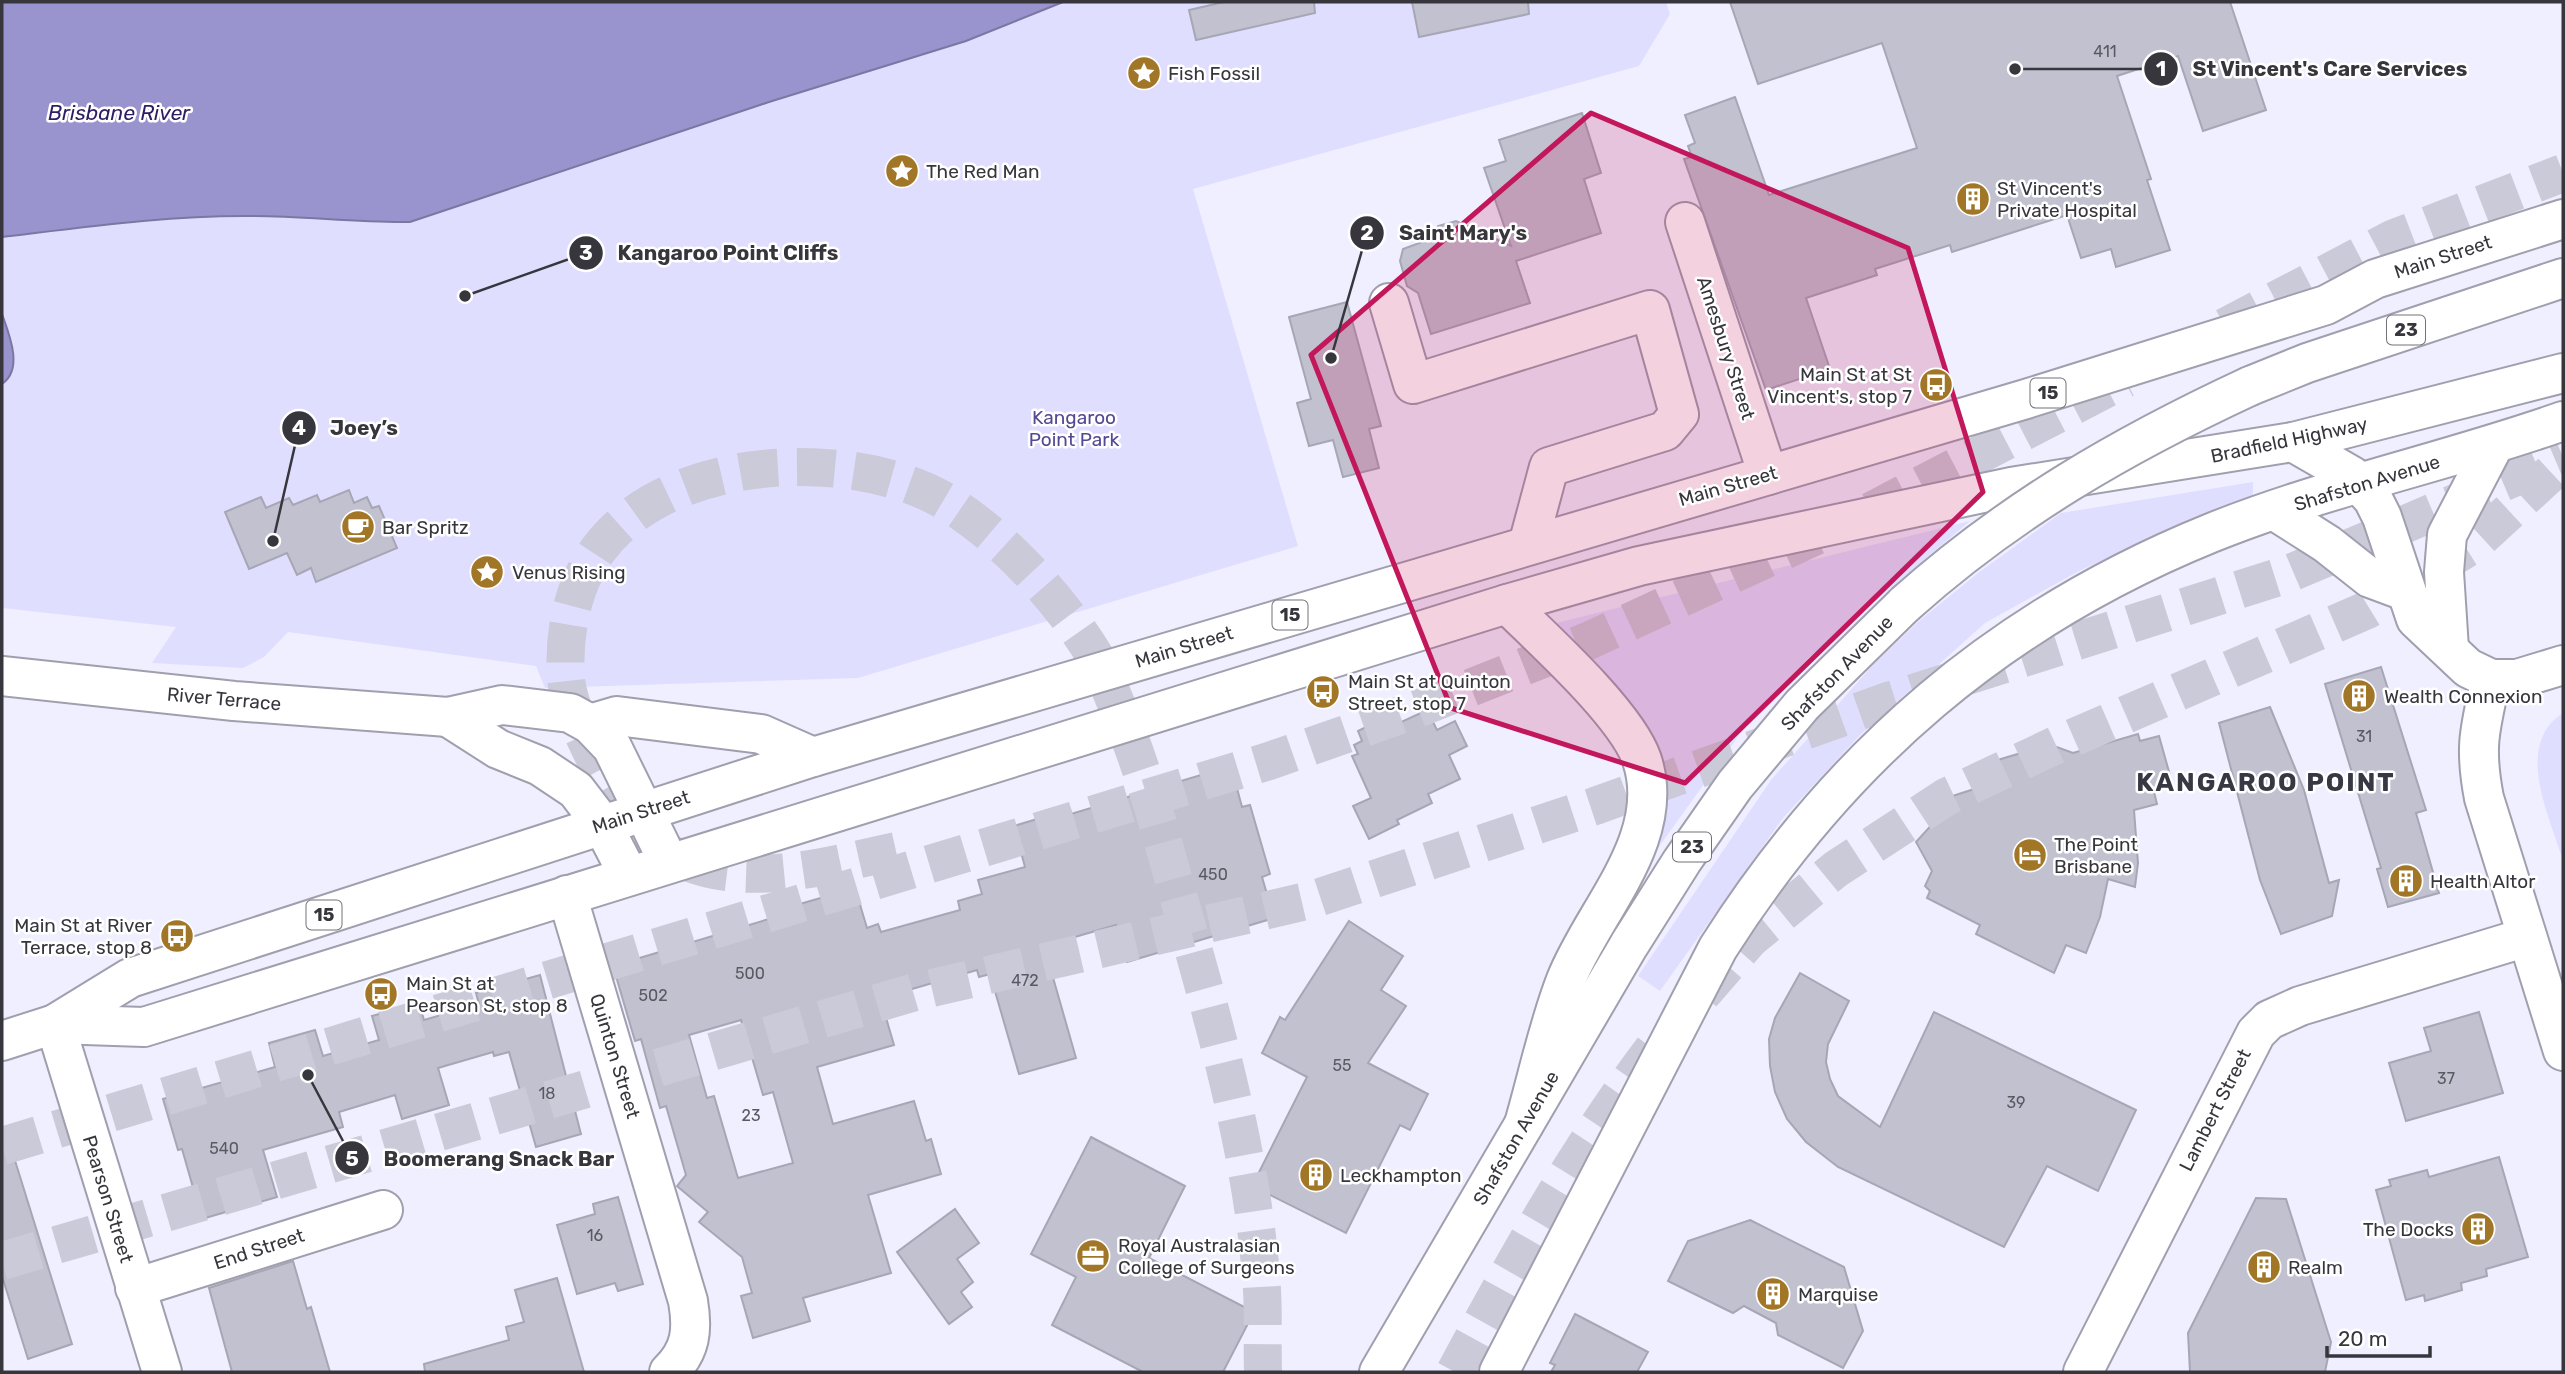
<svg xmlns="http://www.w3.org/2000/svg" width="2565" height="1374" font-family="Rubik,sans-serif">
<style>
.green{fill:#e0deff}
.water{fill:#9993ce;stroke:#7c77a2;stroke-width:2}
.building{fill:#c2c1d0;stroke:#a6a6b5;stroke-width:2;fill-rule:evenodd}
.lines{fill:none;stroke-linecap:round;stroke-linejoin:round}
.highway-tunnel{stroke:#cbcad8;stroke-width:38;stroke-dasharray:38 19;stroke-linecap:butt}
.minor-casing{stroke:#a09fae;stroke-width:42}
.major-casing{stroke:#a09fae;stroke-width:42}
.highway-casing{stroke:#a09fae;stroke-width:42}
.minor{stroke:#fff;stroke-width:38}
.major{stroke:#fff;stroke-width:38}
.highway{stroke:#fff;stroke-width:38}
.major-bridge-casing{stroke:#a09fae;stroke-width:42;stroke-linecap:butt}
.major-bridge{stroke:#fff;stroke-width:38}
.marked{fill:#c2185b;fill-opacity:0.2;stroke:#c2185b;stroke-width:5;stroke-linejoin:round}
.labels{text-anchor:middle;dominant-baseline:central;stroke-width:5;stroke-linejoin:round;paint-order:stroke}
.number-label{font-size:16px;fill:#5a5962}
.shield{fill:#fff;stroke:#737277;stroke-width:2}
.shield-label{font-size:18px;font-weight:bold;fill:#37363d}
.poi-label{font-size:19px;fill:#37363d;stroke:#fff;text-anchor:start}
.street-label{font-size:19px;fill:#37363d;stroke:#fff}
.park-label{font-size:19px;fill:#554993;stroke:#fff}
.water-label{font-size:21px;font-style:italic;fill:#2e1d63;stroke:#fff}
.district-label{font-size:26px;font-weight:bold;letter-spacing:2px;fill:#383844;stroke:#fff}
.leader{fill:none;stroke:#37363d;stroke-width:2.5}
.callout-dot{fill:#37363d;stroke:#fff;stroke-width:2.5}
.mark-label{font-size:21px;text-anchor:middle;font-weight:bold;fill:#fff}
.callout-label{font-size:21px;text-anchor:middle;font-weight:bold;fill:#37363d;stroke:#fff;stroke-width:5;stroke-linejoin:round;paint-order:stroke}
</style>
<rect width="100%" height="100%" fill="#f0efff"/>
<!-- green -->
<g class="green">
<path d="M 1063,2 L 1666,2 L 1670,14 L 1639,66 L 1193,189 L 1298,546 L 858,678 L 545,688 L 536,666 L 288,632 L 264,657 L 243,668 L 152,663 L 176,627 L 2,608 L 2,384 L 7,381 L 14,363 L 2,314 L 2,237 C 85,227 169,215 254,216 C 306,216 357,223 410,222 L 769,102 L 966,41 Z"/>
<polygon points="2253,482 2253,495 2189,520 2077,572 1985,623 1859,736 1783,818 1660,991 1638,976 1771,780 1873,665 1919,621 1978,573 2061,513"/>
<path d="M 1970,521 L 1809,657 L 1740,734 L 1658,848 C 1664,822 1670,796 1664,768 C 1658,739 1575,652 1552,624 Z"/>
<path d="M 2563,713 L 2563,861 C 2550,817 2513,745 2563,713 Z"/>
</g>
<!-- water -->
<g class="water">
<path d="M 2,2 L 1063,2 L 966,41 L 769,102 L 410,222 C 357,223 306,216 254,216 C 169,215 85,227 2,237 Z"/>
<path d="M 2,314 C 9,334 24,369 2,384 Z"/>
</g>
<!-- building -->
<g class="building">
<polygon points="1224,2 1314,2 1315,13 1196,40 1189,10"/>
<polygon points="1412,2 1528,2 1529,14 1419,37"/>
<polygon points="1730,2 2230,2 2266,110 2203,131 2178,56 2117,76 2151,179 2147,180 2170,250 2116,267 2111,249 2081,258 2067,215 1952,252 1950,245 1875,269 1877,275 1806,298 1830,369 1766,390 1684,159 1692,157 1688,146 1695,143 1685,115 1735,97 1769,195 1917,148 1882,43 1758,84"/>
<polygon points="1582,113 1601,173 1584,179 1601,233 1516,261 1530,303 1431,334 1418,293 1407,286 1400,261 1403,249 1433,238 1438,226 1456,221 1511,246 1484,168 1506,161 1499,140"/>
<polygon points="1347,302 1381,426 1369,429 1379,468 1343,477 1333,440 1309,446 1297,403 1311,399 1289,317"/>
<polygon points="349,490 354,503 367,497 372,508 379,506 397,548 316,582 311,568 297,575 287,553 249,569 225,512 261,497 266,508 289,498 293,505 317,495 320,502"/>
<polygon points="2381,667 2426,810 2416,813 2439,893 2388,907 2377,869 2381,868 2325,684"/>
<polygon points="2270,707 2304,790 2329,883 2339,880 2332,916 2281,934 2260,880 2219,723"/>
<polygon points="1427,710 1437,730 1455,721 1467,746 1449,755 1460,779 1428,794 1432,803 1397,820 1399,824 1369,839 1353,806 1371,798 1352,756 1358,754 1354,745 1362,741 1358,731 1390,715 1395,725"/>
<polygon points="2138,734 2140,741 2159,736 2173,786 2154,792 2157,804 2134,810 2138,863 2135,887 2108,879 2100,917 2086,953 2066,945 2054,973 1976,934 1980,925 1927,898 1930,891 1925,886 1932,871 1916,842 1938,818 1934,802 1996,782 1991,762 2041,747 2054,746 2073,753"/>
<path d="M 1231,766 L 1242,807 L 1250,805 L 1270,874 L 1262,877 L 1274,918 L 1127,962 L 1116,925 L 1044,946 L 1076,1058 L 1019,1074 L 990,974 L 979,977 L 977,970 L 888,996 L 889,1002 L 882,1004 L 894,1045 L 817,1067 L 833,1124 L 914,1101 L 926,1141 L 931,1139 L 941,1174 L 868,1195 L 891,1273 L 803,1298 L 810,1321 L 753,1338 L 741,1296 L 752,1293 L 742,1257 L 699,1222 L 708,1212 L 677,1186 L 686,1175 L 666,1106 L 660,1108 L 641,1039 L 635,1041 L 613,966 L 802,909 L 800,904 L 855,888 L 867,928 L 878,924 L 881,932 L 960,910 L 958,901 L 982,894 L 978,880 L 1025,867 L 1014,826 L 1070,809 L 1071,814 ZM 741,1020 L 763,1095 L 773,1092 L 793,1163 L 738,1178 L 714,1096 L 707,1098 L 689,1035 Z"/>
<polygon points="1349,921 1403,956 1381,990 1406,1006 1368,1063 1428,1094 1410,1130 1400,1125 1346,1233 1252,1186 1307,1077 1262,1053 1280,1017 1285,1020"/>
<polygon points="1800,973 1849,1001 1828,1044 1826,1062 1830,1079 1838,1096 1880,1127 1934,1012 2136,1110 2098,1191 2047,1166 2004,1247 1838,1167 1806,1142 1787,1119 1775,1092 1770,1066 1769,1039 1775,1018"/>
<polygon points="540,975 581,1134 536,1147 509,1052 494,1056 493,1052 438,1068 449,1105 402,1119 395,1095 339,1112 343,1127 263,1150 277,1197 202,1219 182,1149 178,1150 163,1099 275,1067 269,1043 315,1030 323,1056 379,1040 372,1016 419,1003 424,1020 479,1004 476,993"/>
<polygon points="2479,1012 2503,1093 2406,1121 2389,1063 2431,1051 2424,1028"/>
<polygon points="1091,1137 1185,1186 1149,1258 1254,1312 1223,1372 1143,1372 1052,1325 1076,1277 1031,1254"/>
<polygon points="8,1138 72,1344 28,1359 2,1276 2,1139"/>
<polygon points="2499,1157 2528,1257 2486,1269 2487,1276 2461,1283 2462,1290 2425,1301 2424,1295 2406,1300 2376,1190 2391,1186 2389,1180 2427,1170 2429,1177"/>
<polygon points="618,1197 643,1284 618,1291 615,1283 577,1294 557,1225 595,1214 593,1204"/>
<polygon points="2256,1198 2286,1199 2331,1342 2325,1372 2190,1372 2188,1333"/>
<polygon points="955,1209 979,1243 957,1259 973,1282 961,1292 972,1307 949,1324 897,1252"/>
<polygon points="1750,1220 1844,1267 1863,1331 1843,1368 1778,1335 1776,1323 1744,1306 1733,1313 1668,1281 1688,1241"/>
<polygon points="293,1261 307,1309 311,1307 330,1372 232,1372 209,1288"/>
<polygon points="557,1278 584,1372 425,1372 424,1364 509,1340 506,1327 524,1322 515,1290"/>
<polygon points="1575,1314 1648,1352 1637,1372 1551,1372 1555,1365 1550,1363"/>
</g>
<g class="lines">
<!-- highway-tunnel -->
<g class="highway-tunnel">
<polyline points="2225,327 2392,239 2563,173"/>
<polyline points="1871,511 2125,379"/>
<path d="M 896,851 C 797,873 683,906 618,801 C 601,772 568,711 566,678 C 563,634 572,587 598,550 C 667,455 848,446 943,500 C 1001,534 1062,601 1096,658 C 1104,671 1109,687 1115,701 C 1139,758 1156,815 1172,874 C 1209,1005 1250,1140 1261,1276 C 1264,1308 1262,1341 1263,1372"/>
<polyline points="1702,994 1750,939 1836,869 1946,797 2056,745 2367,610 2474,544 2552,472"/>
<polyline points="2,1146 1269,761 1412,711 1588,641 1816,536"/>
<polyline points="2,1261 915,992 1311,900 1595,806 1891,700 2288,574 2563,457"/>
<path d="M 1455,1372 C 1516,1259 1575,1152 1653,1049"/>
</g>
<!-- minor casing -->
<g class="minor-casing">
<g id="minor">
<polyline points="1685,222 1768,475"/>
<polyline points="1389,303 1413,384 1650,310 1679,414 1665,431 1549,467 1528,545"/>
<polyline points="2293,442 2352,476 2373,499 2382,517 2416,619 2468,668 2491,679 2517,679 2563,665"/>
<polyline points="2449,649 2444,572 2447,535 2494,445"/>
<path d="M 2491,679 C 2480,729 2474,746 2484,798 L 2563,1051"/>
<path d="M 567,895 L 688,1301 C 693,1330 691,1351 669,1372"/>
<polyline points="55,1024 162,1372"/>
<polyline points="135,1288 383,1210"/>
<polyline points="2083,1372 2256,1033 2269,1020 2300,1006 2527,937"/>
</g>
</g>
<!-- major casing -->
<g class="major-casing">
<g id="major">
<polyline points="2250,386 2307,363 2563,278"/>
<polyline points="2275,511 2327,544 2370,578 2405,591"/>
<polyline points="2,676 234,701 448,717 502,705 570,713 590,724 612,747 669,863"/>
<polyline points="448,717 498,749 540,766 576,790 602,824 629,876"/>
<polyline points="1379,1372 1629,945 1682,861 1735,785 1802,705 1905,604"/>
<path d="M 1499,1372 L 1718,948 C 1840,756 1999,619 2211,533 C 2325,487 2447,462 2563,421"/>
</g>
</g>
<!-- highway casing -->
<g class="highway-casing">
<g id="highway">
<path d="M 1507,604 C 1543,639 1627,715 1642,760 C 1668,839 1593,911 1566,980 C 1548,1026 1538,1076 1524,1124"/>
<polyline points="590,724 617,716 761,734 813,757"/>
<polyline points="55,1024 144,1027 1507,604 1639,566 2011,487 2293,442 2563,373"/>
<polyline points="2,1041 55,1024 130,978 813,757 2026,399 2326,305 2375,279 2563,219"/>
</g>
</g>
<!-- minor -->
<use href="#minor" class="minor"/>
<!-- major -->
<use href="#major" class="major"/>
<!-- highway -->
<use href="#highway" class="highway"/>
<!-- major-bridge casing -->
<g class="major-bridge-casing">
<path id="major-bridge" d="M 1905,604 C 2010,510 2123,445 2250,386"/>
</g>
<!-- major-bridge -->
<use href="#major-bridge" class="major-bridge"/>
</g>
<!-- marked area -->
<path class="marked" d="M 1591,113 L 1908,248 L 1983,492 L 1685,783 L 1451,708 L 1311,355 Z"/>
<!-- icons -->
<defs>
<g id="sight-disc" transform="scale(1.75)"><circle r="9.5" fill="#a27627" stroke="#fff"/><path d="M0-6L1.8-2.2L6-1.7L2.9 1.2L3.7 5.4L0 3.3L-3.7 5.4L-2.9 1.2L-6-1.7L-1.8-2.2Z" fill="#fff"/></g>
<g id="building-disc" transform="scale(1.75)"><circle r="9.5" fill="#a27627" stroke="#fff"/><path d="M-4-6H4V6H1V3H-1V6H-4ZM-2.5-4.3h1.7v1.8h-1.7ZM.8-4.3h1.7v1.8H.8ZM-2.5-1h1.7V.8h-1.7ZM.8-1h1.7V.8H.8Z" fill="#fff"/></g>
<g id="bus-disc" transform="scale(1.75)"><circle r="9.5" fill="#a27627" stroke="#fff"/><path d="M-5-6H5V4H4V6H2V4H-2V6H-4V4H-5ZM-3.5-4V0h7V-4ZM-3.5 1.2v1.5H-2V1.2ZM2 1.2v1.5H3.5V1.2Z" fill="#fff"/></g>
<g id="cafe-disc" transform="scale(1.75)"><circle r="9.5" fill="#a27627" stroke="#fff"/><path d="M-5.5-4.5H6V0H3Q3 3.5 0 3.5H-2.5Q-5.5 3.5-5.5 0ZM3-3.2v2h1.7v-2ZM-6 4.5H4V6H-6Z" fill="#fff"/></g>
<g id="hotel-disc" transform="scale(1.75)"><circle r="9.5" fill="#a27627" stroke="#fff"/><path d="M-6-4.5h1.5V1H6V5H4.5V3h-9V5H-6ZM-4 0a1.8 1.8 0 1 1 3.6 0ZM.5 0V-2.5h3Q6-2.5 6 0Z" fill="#fff"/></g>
<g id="office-disc" transform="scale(1.75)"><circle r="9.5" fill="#a27627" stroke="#fff"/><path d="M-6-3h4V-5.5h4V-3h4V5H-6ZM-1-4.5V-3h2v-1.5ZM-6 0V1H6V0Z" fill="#fff"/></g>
</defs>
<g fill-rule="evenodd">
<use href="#sight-disc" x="1144" y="73"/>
<use href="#sight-disc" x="902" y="171"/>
<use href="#building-disc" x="1973" y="199"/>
<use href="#bus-disc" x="1936" y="385"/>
<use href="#cafe-disc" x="358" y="527"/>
<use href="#sight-disc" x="487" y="572"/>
<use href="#bus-disc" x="1323" y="692"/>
<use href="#building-disc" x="2359" y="696"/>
<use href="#hotel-disc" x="2030" y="855"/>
<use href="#building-disc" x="2406" y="881"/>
<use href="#bus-disc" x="177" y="936"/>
<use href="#bus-disc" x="381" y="994"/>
<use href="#building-disc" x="1316" y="1175"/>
<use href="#building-disc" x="2478" y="1229"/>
<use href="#office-disc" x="1093" y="1256"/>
<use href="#building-disc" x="2264" y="1267"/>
<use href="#building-disc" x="1773" y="1294"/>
</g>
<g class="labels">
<!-- number labels -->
<g class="number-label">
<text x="2105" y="51">411</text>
<text x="2364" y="736">31</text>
<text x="1213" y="874">450</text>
<text x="750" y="973">500</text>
<text x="1025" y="980">472</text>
<text x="653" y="995">502</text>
<text x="1342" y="1065">55</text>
<text x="2446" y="1078">37</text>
<text x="547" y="1093">18</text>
<text x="2016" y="1102">39</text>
<text x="751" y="1115">23</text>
<text x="224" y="1148">540</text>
<text x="595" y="1235">16</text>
</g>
<!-- shield labels -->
<g class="shield">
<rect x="2387" y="315.5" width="38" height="29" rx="5"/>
<rect x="2030.5" y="378.5" width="35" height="29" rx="5"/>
<rect x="1272.5" y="600.5" width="35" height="29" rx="5"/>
<rect x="1673" y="832.5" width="38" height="29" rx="5"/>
<rect x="306.5" y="900.5" width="35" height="29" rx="5"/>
</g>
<g class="shield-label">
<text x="2406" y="330">23</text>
<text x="2048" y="393">15</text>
<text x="1290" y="615">15</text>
<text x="1692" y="847">23</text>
<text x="324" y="915">15</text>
</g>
<!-- poi labels -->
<g class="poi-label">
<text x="1168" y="73">Fish Fossil</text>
<text x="926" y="171">The Red Man</text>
<text x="1997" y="188">St Vincent's<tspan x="1997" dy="22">Private Hospital</tspan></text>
<text x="1912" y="374" text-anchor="end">Main St at St<tspan x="1912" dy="22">Vincent's, stop 7</tspan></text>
<text x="382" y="527">Bar Spritz</text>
<text x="512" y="572">Venus Rising</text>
<text x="1348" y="681">Main St at Quinton<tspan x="1348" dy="22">Street, stop 7</tspan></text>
<text x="2384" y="696">Wealth Connexion</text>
<text x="2054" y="844">The Point<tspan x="2054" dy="22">Brisbane</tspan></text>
<text x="2430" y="881">Health Altor</text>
<text x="152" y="925" text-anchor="end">Main St at River<tspan x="152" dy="22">Terrace, stop 8</tspan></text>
<text x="406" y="983">Main St at<tspan x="406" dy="22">Pearson St, stop 8</tspan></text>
<text x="1340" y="1175">Leckhampton</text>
<text x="2454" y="1229" text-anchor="end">The Docks</text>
<text x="1118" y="1245">Royal Australasian<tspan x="1118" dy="22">College of Surgeons</tspan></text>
<text x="2288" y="1267">Realm</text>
<text x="1798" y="1294">Marquise</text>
</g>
<!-- street labels -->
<g class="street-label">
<text transform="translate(2443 257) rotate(-18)">Main Street</text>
<text transform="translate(1726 348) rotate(72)">Amesbury Street</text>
<text transform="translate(2289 440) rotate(-12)">Bradfield Highway</text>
<text transform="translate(2367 483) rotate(-17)">Shafston Avenue</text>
<text transform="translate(1728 486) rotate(-16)">Main Street</text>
<text transform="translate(1184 647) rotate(-17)">Main Street</text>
<text transform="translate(1837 673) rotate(-46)">Shafston Avenue</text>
<text transform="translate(224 699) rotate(5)">River Terrace</text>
<text transform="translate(641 812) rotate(-18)">Main Street</text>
<text transform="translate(615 1056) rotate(73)">Quinton Street</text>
<text transform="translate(2215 1110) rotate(-63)">Lambert Street</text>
<text transform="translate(1516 1138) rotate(-60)">Shafston Avenue</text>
<text transform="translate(108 1199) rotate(73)">Pearson Street</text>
<text transform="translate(259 1249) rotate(-18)">End Street</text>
</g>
<!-- park labels -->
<g class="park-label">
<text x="1074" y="417">Kangaroo<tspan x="1074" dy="22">Point Park</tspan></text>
</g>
<!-- water labels -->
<g class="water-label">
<text x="119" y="112">Brisbane River</text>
</g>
<!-- district labels -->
<g class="district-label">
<text x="2266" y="782">KANGAROO POINT</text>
</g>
</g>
<!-- callouts -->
<path class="leader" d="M2015 69L2161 69M1331 358L1367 233M465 296L586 253M273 541L299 428M308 1075L352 1158"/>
<g class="callout-dot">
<circle cx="2015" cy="69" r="7"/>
<circle cx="1331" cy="358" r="7"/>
<circle cx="465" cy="296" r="7"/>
<circle cx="273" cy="541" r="7"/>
<circle cx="308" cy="1075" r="7"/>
<circle cx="2161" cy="69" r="18"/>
<circle cx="1367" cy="233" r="18"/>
<circle cx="586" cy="253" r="18"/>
<circle cx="299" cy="428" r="18"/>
<circle cx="352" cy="1158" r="18"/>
</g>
<g class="mark-label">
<text x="2161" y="76">1</text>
<text x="1367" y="240">2</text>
<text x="586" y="260">3</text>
<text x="299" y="435">4</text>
<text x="352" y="1166">5</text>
</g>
<g class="callout-label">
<text x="2330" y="76">St Vincent's Care Services</text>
<text x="1463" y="240">Saint Mary's</text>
<text x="728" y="260">Kangaroo Point Cliffs</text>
<text x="364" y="435">Joey’s</text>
<text x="499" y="1166">Boomerang Snack Bar</text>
</g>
<!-- border -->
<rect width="2565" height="1374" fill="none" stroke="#37363d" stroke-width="7"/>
<!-- scale -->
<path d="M2327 1346v10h103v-10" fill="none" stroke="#37363d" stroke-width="3.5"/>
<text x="2338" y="1346" font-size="21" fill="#37363d" stroke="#ffffff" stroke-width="5" paint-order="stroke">20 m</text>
</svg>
